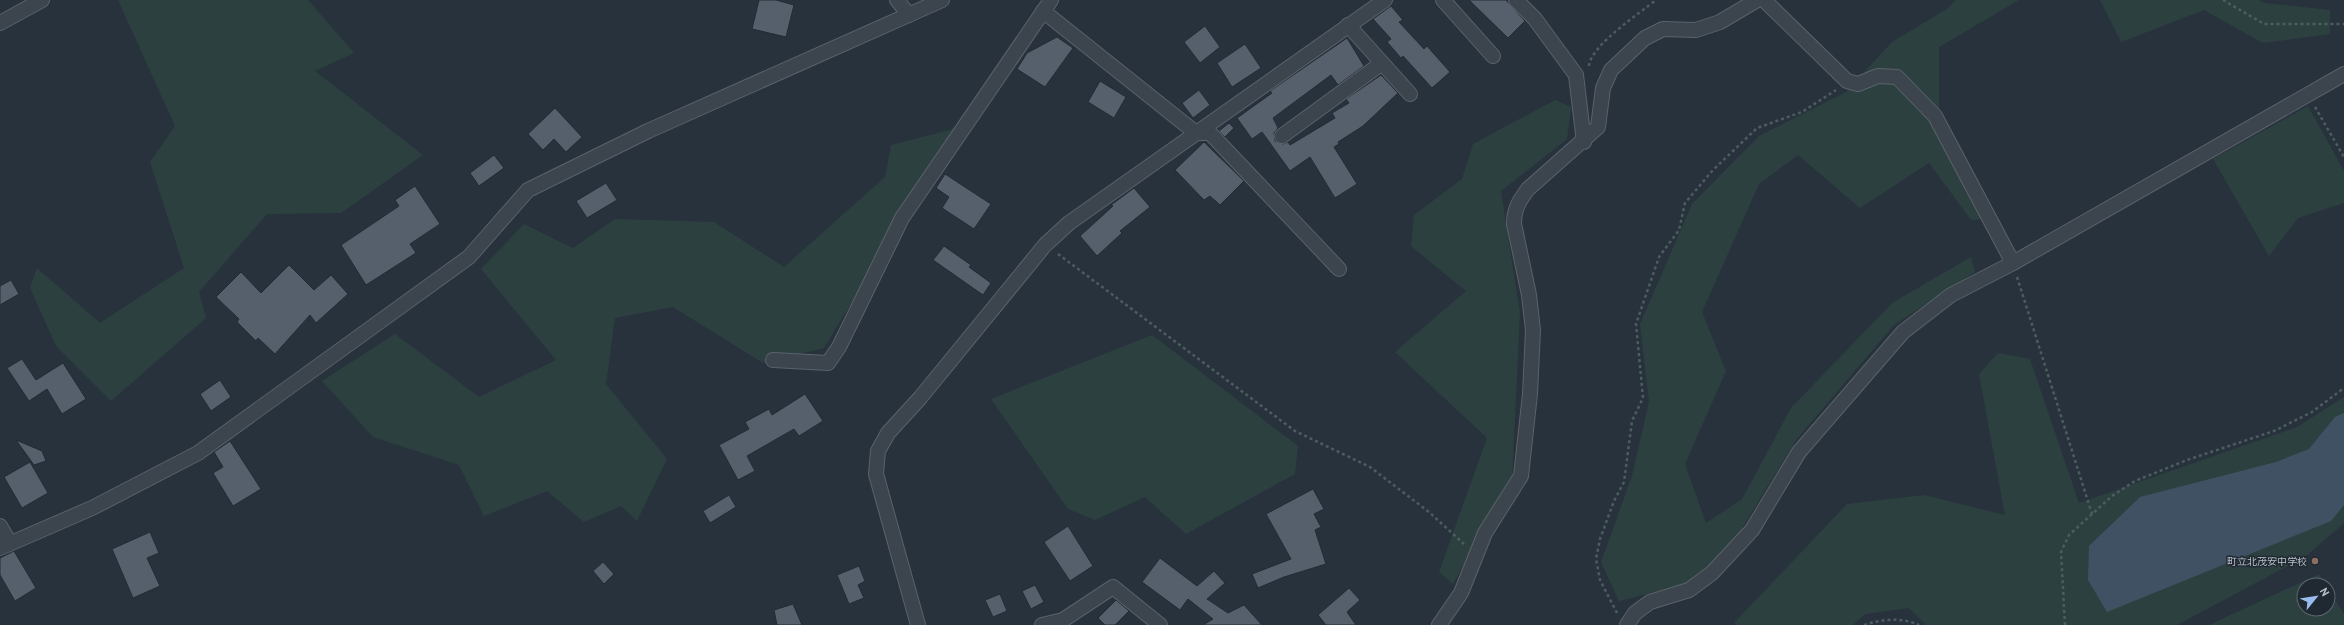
<svg xmlns="http://www.w3.org/2000/svg" width="2344" height="625" font-family="'PT Sans','Noto Sans JP',sans-serif">
<style>
.green{fill:#2d4040}
.water{fill:#405164}
.building{fill:#56606c;stroke:#222b34}
.lines{fill:none;stroke-linecap:round;stroke-linejoin:round}
.street-casing{stroke:#5a626b;stroke-width:16}
.path{stroke:#4c5d5f;stroke-width:2.5;stroke-dasharray:3 3;stroke-linecap:butt}
.street{stroke:#3c444d;stroke-width:14}
.education-dot{fill:#8d6e63;stroke:#202932;stroke-width:1.5}
.labels{text-anchor:middle;dominant-baseline:central;stroke-width:3;stroke-linejoin:round;paint-order:stroke}
.poi-label{font-size:10px;fill:#b8bfc8;stroke:#202932;text-anchor:end}
</style>
<rect width="100%" height="100%" fill="#28323d"/>
<!-- green -->
<g class="green">
<polygon points="118,0 308,0 354,53 315,71 423,155 341,213 267,214 199,292 206,318 111,401 56,346 30,288 37,268 100,323 184,268 150,162 175,126"/>
<polygon points="1956,0 2019,0 1939,47 1939,112 1996,218 1971,220 1929,163 1860,208 1798,155 1759,184 1702,312 1726,371 1685,464 1706,523 1742,499 1791,408 1892,303 1971,257 1975,272 1894,325 1796,440 1736,538 1693,582 1619,601 1601,562 1632,476 1649,402 1640,324 1692,204 1759,136 1846,92 1892,42 1947,9"/>
<polygon points="2100,0 2259,0 2265,3 2330,10 2330,34 2263,43 2204,10 2121,42"/>
<polygon points="1555,100 1571,107 1567,139 1501,191 1520,313 1512,479 1453,584 1439,572 1487,438 1395,352 1466,291 1411,246 1414,215 1462,179 1473,144"/>
<polygon points="2308,106 2344,171 2344,203 2298,218 2269,256 2213,159"/>
<polygon points="957,128 824,348 763,363 673,307 615,318 606,384 667,459 637,521 621,506 584,522 547,491 484,516 459,465 373,437 322,381 395,334 479,397 556,360 481,269 524,224 573,248 615,219 714,222 784,267 885,177 891,145"/>
<polygon points="1152,335 1298,446 1295,474 1186,534 1145,497 1095,520 1068,509 991,399"/>
<polygon points="1998,353 2030,359 2079,503 2297,427 2344,397 2344,523 2306,556 2177,625 1926,625 1909,608 1865,614 1853,625 1735,625 1735,622 1847,504 1924,495 2005,515 1979,374"/>
<polygon points="2319,574 2326,585 2304,585 2304,609 2328,609 2328,589 2344,614 2344,625 2209,625"/>
</g>
<!-- water -->
<polygon class="water" points="2344,413 2344,505 2331,521 2107,612 2088,580 2089,546 2140,497 2276,462 2309,449 2335,417"/>
<!-- building -->
<g class="building">
<polygon points="759,0 776,0 794,5 786,37 752,29"/>
<polygon points="1469,0 1506,0 1525,21 1508,38"/>
<polygon points="1391,6 1403,20 1399,22 1424,49 1427,46 1450,72 1432,88 1403,56 1401,58 1387,42 1391,39 1373,19"/>
<polygon points="1205,26 1220,47 1200,63 1184,42"/>
<polygon points="1057,37 1073,48 1045,87 1017,69 1027,53"/>
<polygon points="1347,38 1364,66 1338,85 1331,75 1273,118 1278,128 1274,133 1275,141 1283,144 1288,142 1290,145 1335,118 1332,113 1349,103 1346,99 1381,75 1398,93 1363,126 1338,142 1339,144 1334,147 1357,184 1335,198 1310,157 1290,171 1262,132 1252,139 1237,118 1272,93 1270,91"/>
<polygon points="1245,44 1261,68 1232,87 1217,63"/>
<polygon points="1100,81 1126,97 1114,118 1088,102"/>
<polygon points="1199,90 1210,105 1193,118 1182,103"/>
<polygon points="555,108 582,137 566,152 554,139 543,150 528,134"/>
<polygon points="1229,123 1234,128 1225,137 1219,131"/>
<polygon points="1204,142 1244,181 1220,205 1210,196 1204,200 1175,170"/>
<polygon points="494,155 504,168 479,186 470,173"/>
<polygon points="945,174 991,204 974,229 942,208 949,197 936,188"/>
<polygon points="606,183 617,200 587,218 576,201"/>
<polygon points="415,186 440,224 410,244 416,253 366,285 341,245 399,206 395,200"/>
<polygon points="1134,188 1150,207 1120,231 1122,233 1097,256 1080,236 1113,206 1111,205"/>
<polygon points="944,246 971,265 969,267 991,283 983,295 933,260"/>
<polygon points="289,265 314,290 331,275 348,294 316,323 310,315 275,354 258,338 256,341 237,322 239,319 216,297 241,272 261,293"/>
<polygon points="11,280 19,294 0,305 0,286"/>
<polygon points="22,359 36,380 63,363 86,399 62,414 47,389 29,401 7,368"/>
<polygon points="220,380 231,397 211,411 200,394"/>
<polygon points="805,394 823,421 799,436 794,429 747,456 755,471 738,480 719,445 749,429 745,422 769,409 772,415"/>
<polygon points="16,440 42,451 46,461 34,465"/>
<polygon points="230,441 261,489 233,506 213,473 223,467 214,452"/>
<polygon points="30,462 48,493 22,508 4,477"/>
<polygon points="1313,489 1324,509 1314,514 1321,527 1315,530 1326,564 1284,577 1258,588 1252,574 1291,559 1266,514"/>
<polygon points="729,495 736,507 710,523 703,511"/>
<polygon points="1068,526 1093,566 1070,581 1044,542"/>
<polygon points="150,532 159,553 147,558 160,586 133,598 112,549"/>
<polygon points="14,551 36,588 15,601 0,575 0,558"/>
<polygon points="1160,558 1197,586 1214,571 1225,583 1207,599 1228,613 1244,605 1262,625 1203,625 1213,619 1188,599 1180,610 1142,582"/>
<polygon points="603,562 614,574 604,584 593,571"/>
<polygon points="859,566 865,581 858,585 864,598 849,604 837,575"/>
<polygon points="1035,585 1044,602 1031,609 1022,591"/>
<polygon points="1349,588 1360,600 1347,612 1356,625 1326,625 1318,615"/>
<polygon points="1000,594 1007,611 993,617 985,600"/>
<polygon points="1116,600 1129,611 1115,625 1105,625 1098,618"/>
<polygon points="793,604 802,625 777,625 774,610"/>
</g>
<g class="lines">
<!-- street casing -->
<g class="street-casing">
<g id="street">
<polyline points="897,0 909,15"/>
<polyline points="1443,0 1493,56"/>
<polyline points="1516,0 1535,19 1576,75 1584,142"/>
<polyline points="1764,0 1847,81 1858,84 1878,76 1897,77 1935,116 2013,263"/>
<polyline points="1043,11 1196,133 1210,133 1339,269"/>
<polyline points="0,23 42,0"/>
<polyline points="1348,25 1410,94"/>
<polyline points="1282,136 1382,63"/>
<polyline points="773,360 828,363 839,347 902,218 1051,0"/>
<polyline points="0,526 10,543"/>
<polyline points="0,548 92,508 198,453 469,257 528,190 648,131 942,0"/>
<polyline points="918,625 876,474 878,451 888,433 920,398 1045,245 1069,223 1385,0"/>
<polyline points="1042,625 1063,620 1113,587 1160,625"/>
<path d="M 1439,625 L 1461,593 L 1485,533 L 1521,476 L 1530,394 L 1533,330 L 1529,295 L 1514,224 C 1514,209 1519,201 1528,189 L 1598,127 L 1603,88 L 1611,70 L 1645,38 L 1663,29 L 1696,30 L 1720,22 L 1757,0"/>
<polyline points="1627,625 1635,613 1650,602 1689,590 1712,573 1752,530 1799,452 1903,332 1951,295 2013,263 2344,74"/>
</g>
</g>
<!-- path -->
<g class="path">
<polyline points="2223,0 2264,24 2344,24"/>
<path d="M 1589,66 C 1590,46 1640,13 1656,0"/>
<polyline points="2315,107 2344,157"/>
<polyline points="1058,254 1295,431 1370,467 1429,512 1464,544"/>
<polyline points="2017,277 2092,514"/>
<polyline points="1617,613 1600,580 1596,559 1600,539 1614,501 1624,482 1632,421 1643,398 1636,324 1659,257 1679,230 1685,203 1713,170 1757,128 1802,112 1836,90"/>
<path d="M 1864,625 C 1883,619 1901,617 1919,625"/>
<polyline points="2065,625 2061,552 2069,535 2112,496 2135,481 2187,460 2274,431 2312,412 2344,388"/>
</g>
<!-- street -->
<use href="#street" class="street"/>
</g>
<!-- markers -->
<circle class="education-dot" cx="2315" cy="561" r="4"/>
<g class="labels">
<!-- poi labels -->
<g class="poi-label">
<text x="2307" y="561">町立北茂安中学校</text>
</g>
</g>
<!-- north arrow -->
<g transform="translate(2316 597) rotate(60)"><circle r="19" fill="#202932" stroke="#5d656e"/>
<path d="M0-3L7 15L0 10L-7 15Z" fill="#98bdec"/>
<text y="-6" font-size="11" font-weight="bold" text-anchor="middle" fill="#b8bfc8">N</text>
</g>
</svg>
